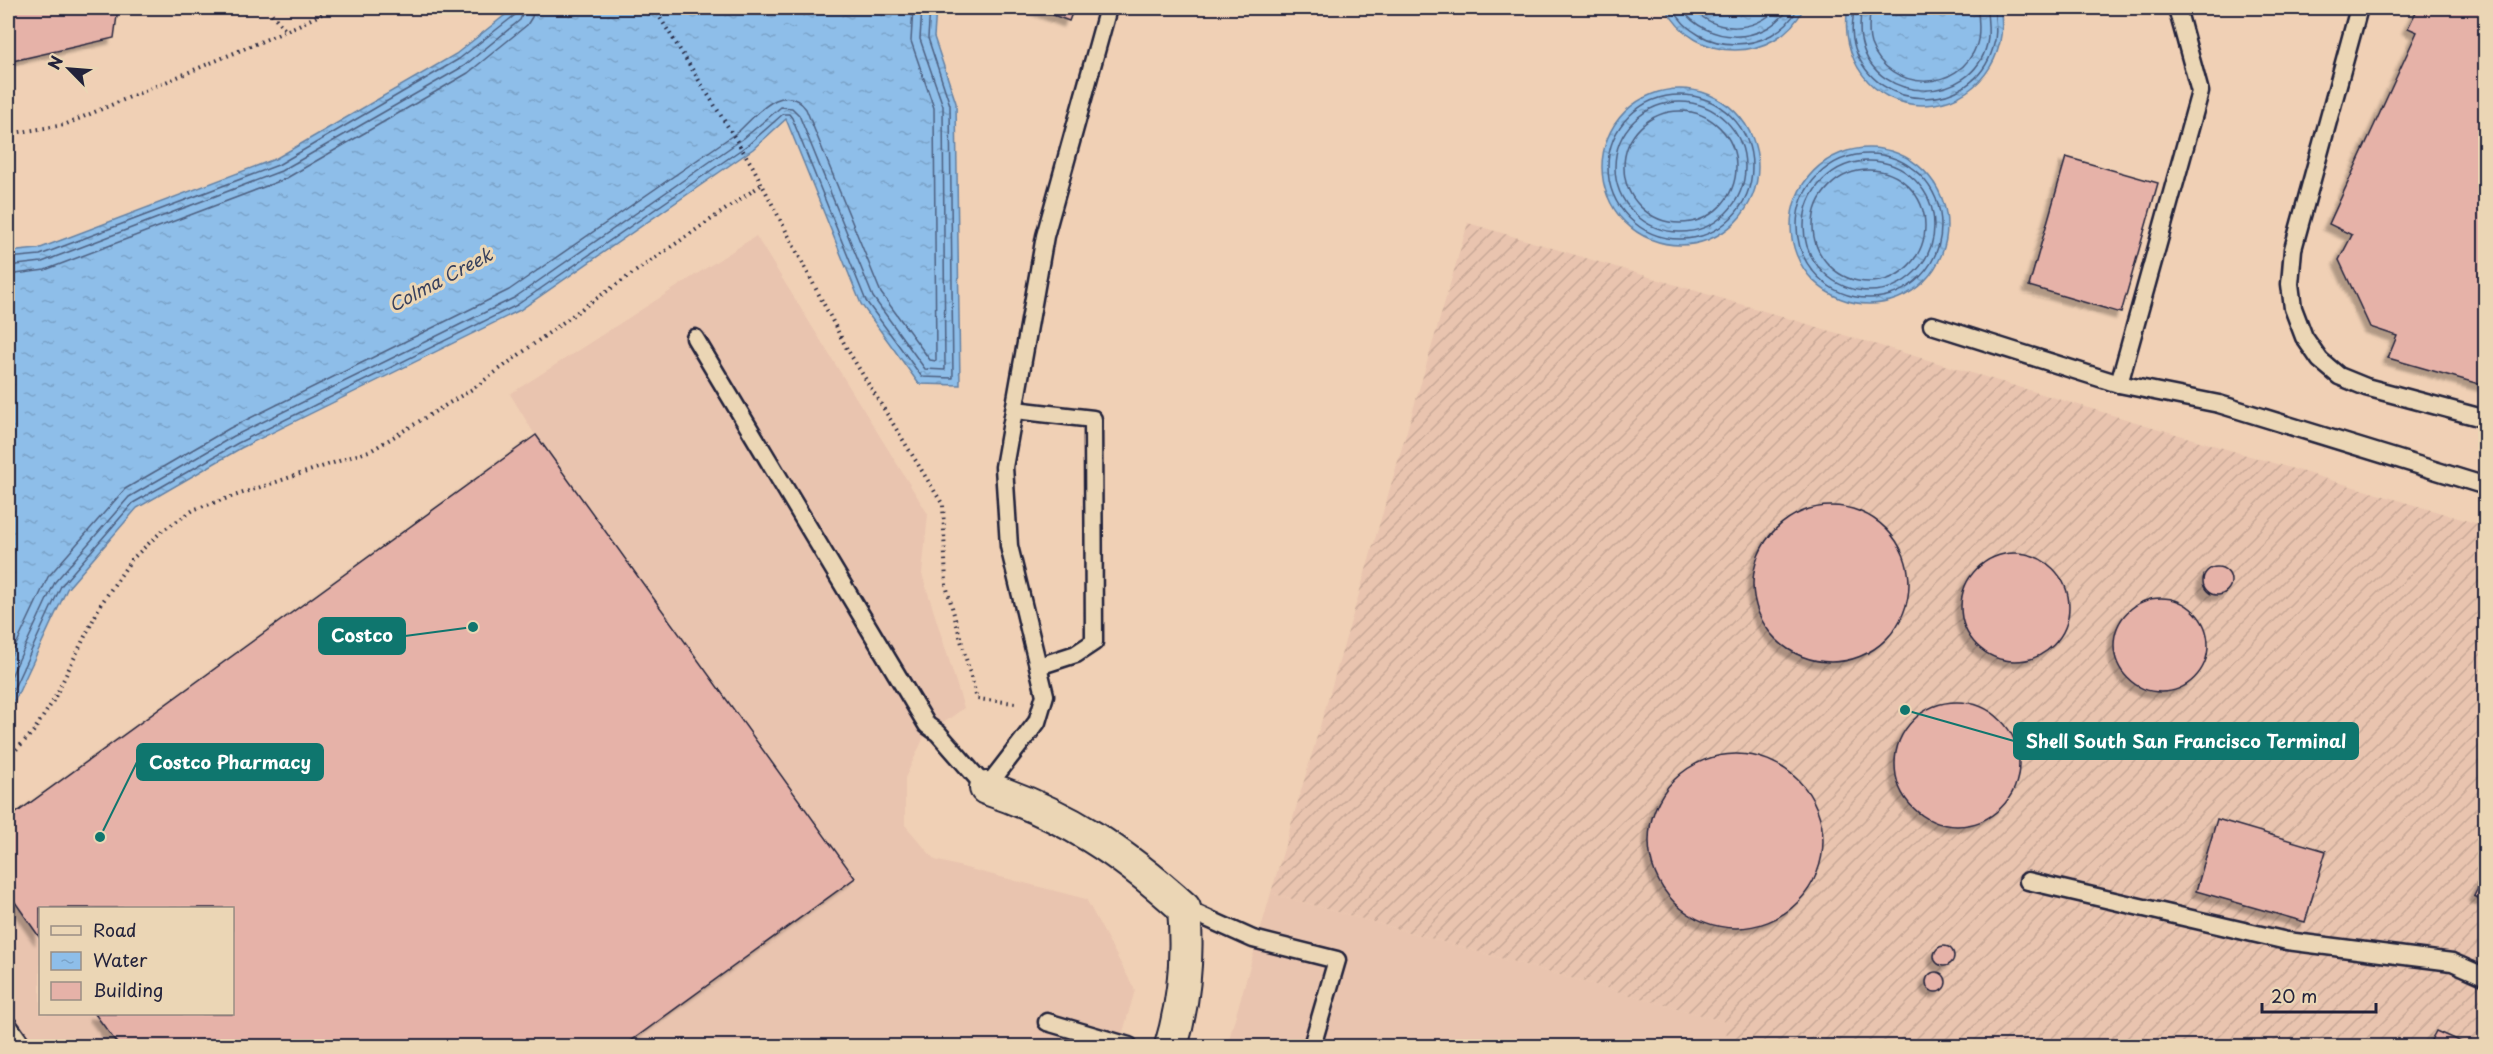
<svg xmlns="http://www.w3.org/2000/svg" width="2493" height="1054" font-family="'Playpen Sans',sans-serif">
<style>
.built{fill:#e9c4af;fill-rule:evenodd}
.industrial{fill:url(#industrial-furrows)}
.water{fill:url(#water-ripples);stroke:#6380a3;stroke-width:1.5}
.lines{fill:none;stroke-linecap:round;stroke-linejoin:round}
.shore{stroke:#4d6081;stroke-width:1.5}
.building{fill:#e6b2a8;stroke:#22223b;stroke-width:1.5;filter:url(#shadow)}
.service-casing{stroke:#22223b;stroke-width:21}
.minor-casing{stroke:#22223b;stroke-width:36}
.path{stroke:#22223b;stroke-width:4;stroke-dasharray:1.5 4.5;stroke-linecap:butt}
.service{stroke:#ebd6b5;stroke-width:16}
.minor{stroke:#ebd6b5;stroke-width:32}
.labels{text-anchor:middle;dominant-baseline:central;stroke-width:6;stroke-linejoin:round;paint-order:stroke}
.water-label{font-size:18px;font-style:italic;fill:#38415e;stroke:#ebd6b5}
.leader{fill:none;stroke:#0f766e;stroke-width:2}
.callout-dot{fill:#0f766e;stroke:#ebd6b5;stroke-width:2}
.callout{fill:#0f766e;stroke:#0f766e;stroke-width:2}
.callout-label{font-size:18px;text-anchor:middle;font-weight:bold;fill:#fff}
</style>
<defs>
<pattern id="industrial-furrows" width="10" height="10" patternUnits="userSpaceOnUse" patternTransform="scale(1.5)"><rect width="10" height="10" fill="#e9c4af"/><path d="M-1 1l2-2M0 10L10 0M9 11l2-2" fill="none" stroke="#c8a897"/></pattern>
<pattern id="water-ripples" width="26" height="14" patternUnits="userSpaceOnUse" patternTransform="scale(1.5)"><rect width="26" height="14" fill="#8ebee9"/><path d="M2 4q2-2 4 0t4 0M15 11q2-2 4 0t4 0" fill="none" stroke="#7aa3c9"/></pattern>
<filter id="shadow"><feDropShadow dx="-5.5" dy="5.5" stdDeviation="1.5" flood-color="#0004"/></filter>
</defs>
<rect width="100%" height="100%" fill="#f0d0b5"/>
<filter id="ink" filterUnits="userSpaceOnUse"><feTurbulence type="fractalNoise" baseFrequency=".0167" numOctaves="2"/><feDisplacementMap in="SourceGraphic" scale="12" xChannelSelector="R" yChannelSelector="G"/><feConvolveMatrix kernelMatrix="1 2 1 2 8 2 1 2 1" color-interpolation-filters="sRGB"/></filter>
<g filter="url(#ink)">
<!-- built -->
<g class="built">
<path d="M 756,236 L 928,514 L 922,574 L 964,708 L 924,737 L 905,778 L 905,825 L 935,860 L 1086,899 L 1135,990 L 1119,1046 L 8,1046 L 8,819 L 535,435 L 510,394 ZM 40,908 L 232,908 L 232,1014 L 40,1014 Z"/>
<polygon points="1271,893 1730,1023 1723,1046 1227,1046"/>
</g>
<!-- industrial -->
<polygon class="industrial" points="1468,223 2485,526 2485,1046 1723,1046 1729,1023 1271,893"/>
<!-- water -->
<g class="water">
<polygon points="514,8 936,8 934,37 956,103 960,385 919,384 861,304 786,119 753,149 520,310 241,448 137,508 67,589 8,715 8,252 38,249 275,159 456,54"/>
<path d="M 1666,8 L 1804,8 C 1776,64 1694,64 1666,8 Z"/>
<path d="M 1848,8 L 2000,8 C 2010,56 1976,104 1924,105 C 1871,106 1839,56 1848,8 Z"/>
<circle cx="1680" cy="167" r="78"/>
<circle cx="1869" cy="226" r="78"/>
</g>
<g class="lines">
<!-- shore -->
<g class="shore">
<path d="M 1673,8 C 1697,56 1773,56 1798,8"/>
<path d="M 1681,8 C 1707,45 1763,46 1789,8"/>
<path d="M 1692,8 C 1717,34 1753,33 1778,8"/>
<path d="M 1854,8 C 1853,21 1850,34 1855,48 C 1876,114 1973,115 1993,48 C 1998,34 1995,21 1994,8"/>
<path d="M 1861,8 C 1861,20 1858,31 1862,44 C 1877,105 1972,106 1987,44 C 1990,31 1987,20 1987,8"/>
<path d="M 1870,8 C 1870,20 1867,32 1871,44 C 1889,93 1960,94 1977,44 C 1981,32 1978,20 1978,8"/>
<circle cx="1680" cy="167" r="72"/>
<circle cx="1680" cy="167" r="65"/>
<circle cx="1680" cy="167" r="56"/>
<circle cx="1869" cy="226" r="72"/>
<circle cx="1869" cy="226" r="65"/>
<circle cx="1869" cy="226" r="56"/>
<polyline points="8,258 40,255 278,165 459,59 515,15 517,8"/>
<polyline points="8,266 42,262 281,171 464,66 520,20 525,8"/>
<polyline points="8,275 45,270 285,179 468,73 527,25 532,17 534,8"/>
<path d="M 8,662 L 48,577 L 125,489 L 230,428 L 509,290 L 739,131 C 756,115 784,79 806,109 L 881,293 L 930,360 L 936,361 L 934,108 L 911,41 L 913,8"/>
<polyline points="8,683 55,582 129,497 234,436 514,298 744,138 781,107 792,108 799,115 873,297 925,369 945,370 943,106 920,39 922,8"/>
<polyline points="8,701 61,586 133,503 238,443 517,305 749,144 783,114 789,114 792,118 866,301 922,377 953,378 950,105 928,38 930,8"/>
</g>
</g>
<!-- building -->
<g class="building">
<polygon points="8,8 118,8 114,38 8,62"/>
<polygon points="1035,8 1074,8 1069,21"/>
<polygon points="2418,8 2486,8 2486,386 2388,358 2397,336 2370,327 2339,260 2352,235 2329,224 2417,32 2408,28"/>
<polygon points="2066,157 2158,183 2121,313 2029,286"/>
<polygon points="536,435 855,878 624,1046 119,1046 95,1014 232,1014 232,908 40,908 40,938 8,892 8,819"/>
<circle cx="1831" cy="584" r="78"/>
<circle cx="2015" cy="607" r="54"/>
<circle cx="2217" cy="581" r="14"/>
<circle cx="2161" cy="645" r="47"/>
<circle cx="1957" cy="764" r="62"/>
<circle cx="1736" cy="841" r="87"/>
<polygon points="2217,819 2326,851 2305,922 2196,891"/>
<polygon points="2486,872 2486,901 2474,896"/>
<circle cx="1944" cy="956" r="10"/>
<circle cx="1936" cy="982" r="10"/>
<polygon points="2436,1031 2470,1046 2428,1046"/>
</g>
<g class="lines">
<!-- service casing -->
<g class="service-casing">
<g id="service">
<polyline points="2177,8 2200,92 2119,384 2219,404 2486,486"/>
<polyline points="2359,8 2293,249 2290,284 2293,308 2304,337 2320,360 2339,376 2366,387 2486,419"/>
<polyline points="1932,325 2119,384"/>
<polyline points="695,338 927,725 938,733 986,788 1037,722 1045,695 1009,546 1004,467 1045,236 1108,8"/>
<polyline points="1015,410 1093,419 1094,642 1076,654 1039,666"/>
<polyline points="2028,881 2287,941 2452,962 2486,977"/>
<polyline points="1184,908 1253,939 1337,960 1312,1046"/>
<polyline points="1047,1022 1129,1046"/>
<polyline points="8,1025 23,1046"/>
</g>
</g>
<!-- minor casing -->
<g class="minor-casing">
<path id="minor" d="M 986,788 C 1067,815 1121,851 1184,908 C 1188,955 1185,1000 1171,1046"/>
</g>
<!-- path -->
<g class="path">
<polyline points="654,8 753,167 847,349 943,505 946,585 977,699 1015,703"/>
<polyline points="268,9 286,31"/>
<polyline points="8,134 64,125 286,31 334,8"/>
<polyline points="8,758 33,732 52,703 101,604 131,560 162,531 195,509 372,450 474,388 584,307 761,185"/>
</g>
<!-- service -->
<use href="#service" class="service"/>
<!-- minor -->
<use href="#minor" class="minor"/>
</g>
</g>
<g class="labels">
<!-- water labels -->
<g class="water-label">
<text transform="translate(440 279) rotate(-28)">Colma Creek</text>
</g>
</g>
<!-- callouts -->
<path class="leader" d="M473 627L405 636M1905 710L2014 741M100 837L137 762"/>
<g class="callout-dot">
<circle cx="473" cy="627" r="6"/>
<circle cx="1905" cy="710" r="6"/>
<circle cx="100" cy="837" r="6"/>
</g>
<g class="callout">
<rect x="319" y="618" width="86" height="36" rx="6"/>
<rect x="2014" y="723" width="344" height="36" rx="6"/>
<rect x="137" y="744" width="186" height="36" rx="6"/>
</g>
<g class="callout-label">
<text x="362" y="642">Costco</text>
<text x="2186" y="748">Shell South San Francisco Terminal</text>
<text x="230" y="769">Costco Pharmacy</text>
</g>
<!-- margin -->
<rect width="2493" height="1054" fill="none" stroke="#ebd6b5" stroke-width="30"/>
<rect x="15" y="15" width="2463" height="1024" fill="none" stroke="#22223b" stroke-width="2" filter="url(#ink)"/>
<!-- legend -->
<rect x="39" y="907" width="195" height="108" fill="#ebd6b5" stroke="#9b8e84" stroke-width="1.5"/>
<rect x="51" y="926" width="30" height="9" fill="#ebd6b5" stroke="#9b8e84" stroke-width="1.5"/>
<text x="93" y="937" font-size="18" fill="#22223b">Road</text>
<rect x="51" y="952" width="30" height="18" fill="url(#water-ripples)" stroke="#9b8e84" stroke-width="1.5"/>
<text x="93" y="967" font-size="18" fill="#22223b">Water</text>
<rect x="51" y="982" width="30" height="18" fill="#e6b2a8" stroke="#9b8e84" stroke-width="1.5"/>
<text x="93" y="997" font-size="18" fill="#22223b">Building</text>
<!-- north arrow -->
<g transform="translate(69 69) rotate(295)" stroke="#ebd6b5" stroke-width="4.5" paint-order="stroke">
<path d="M0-4.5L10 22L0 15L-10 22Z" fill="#22223b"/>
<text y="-9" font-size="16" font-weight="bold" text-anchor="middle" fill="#22223b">N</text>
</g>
<!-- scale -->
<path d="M2262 1003v9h114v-9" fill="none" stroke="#22223b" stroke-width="3"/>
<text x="2271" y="1003" font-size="18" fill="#22223b" stroke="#ebd6b5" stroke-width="4.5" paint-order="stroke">20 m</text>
</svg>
